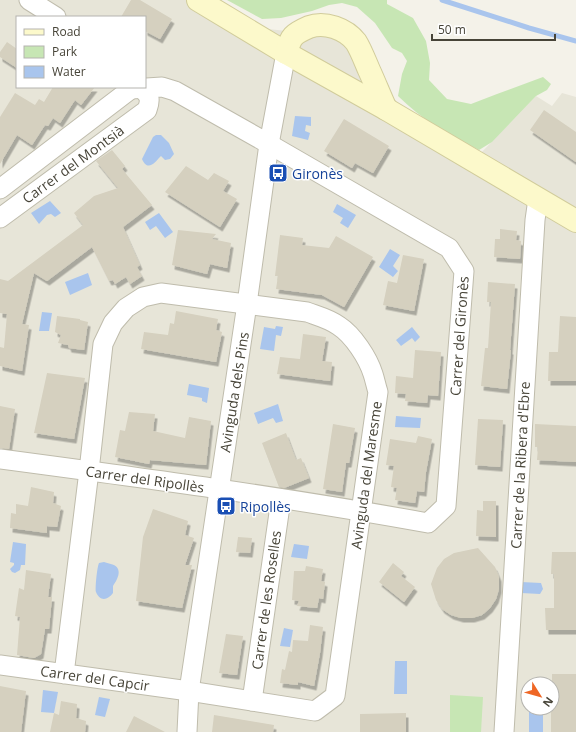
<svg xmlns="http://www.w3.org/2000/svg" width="576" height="732" font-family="'Open Sans',sans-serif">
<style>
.residential{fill:#e7e5d8;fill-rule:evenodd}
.green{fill:#c7e6b4}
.water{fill:#a9c5ed}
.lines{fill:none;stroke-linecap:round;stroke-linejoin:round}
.stream{stroke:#a9c5ed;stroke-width:5}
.building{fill:#d5d0bf;filter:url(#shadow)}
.street-casing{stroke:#bfbcac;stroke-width:21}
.secondary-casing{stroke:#d1cc9b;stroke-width:24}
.street{stroke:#fff;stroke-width:19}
.secondary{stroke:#fcf9cb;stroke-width:22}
.labels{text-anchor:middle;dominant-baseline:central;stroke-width:3;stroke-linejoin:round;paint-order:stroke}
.street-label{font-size:14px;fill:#474438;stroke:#fff}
.transit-label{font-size:14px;fill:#164399;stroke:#fff;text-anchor:start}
</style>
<defs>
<filter id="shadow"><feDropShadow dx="2.5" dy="4.5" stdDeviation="0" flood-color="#0004"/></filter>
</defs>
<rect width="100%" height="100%" fill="#f4f2e9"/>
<!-- residential -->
<path class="residential" d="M 0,0 L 217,0 L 268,29 L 287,31 L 336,19 L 379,85 L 417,120 L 478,156 L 536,96 L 552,106 L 562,93 L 576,97 L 576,732 L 0,732 ZM 17,17 L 145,17 L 145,87 L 17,87 ZM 528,684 L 552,684 L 552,708 L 528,708 Z"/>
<!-- green -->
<g class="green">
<path d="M 227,0 L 387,0 L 387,4 L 413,18 L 426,41 L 430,63 L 429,80 L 447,99 L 471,104 L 497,94 L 543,77 L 551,84 L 547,90 L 536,96 L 492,142 L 479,150 C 450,136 421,119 398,96 L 402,74 L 407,61 L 402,53 L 392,48 L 375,23 L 357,7 L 342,3 L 329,5 L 312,11 L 281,18 L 262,19 Z"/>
<polygon points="450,695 483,697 481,732 450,732"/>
</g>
<!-- water -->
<g class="water">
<polygon points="295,116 311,117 311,126 306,125 305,131 310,133 308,140 292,136"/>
<path d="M 156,135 L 161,135 L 169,143 L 174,154 L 170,159 L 165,160 L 161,156 C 156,161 148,173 142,159 L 153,137 Z"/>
<polygon points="50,201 61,213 55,217 51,214 47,215 39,224 31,213"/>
<polygon points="337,204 356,215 348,228 340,223 343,218 333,212"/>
<polygon points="159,213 173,232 165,238 156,226 150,230 145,222"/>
<polygon points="390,249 400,255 393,266 398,271 393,277 379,267"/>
<polygon points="88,273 92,285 70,295 65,282"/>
<polygon points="42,312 52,313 49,331 39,331"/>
<polygon points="276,326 283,327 281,336 276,335 274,351 260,349 264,327 275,329"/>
<polygon points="412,327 420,337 415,342 412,338 401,346 396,340"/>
<polygon points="189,384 209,388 207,403 202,401 202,398 187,395"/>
<polygon points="278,404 283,421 276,423 273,418 258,424 254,413"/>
<polygon points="396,416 421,418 420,428 395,427"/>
<polygon points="13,542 26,544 25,565 21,565 20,570 15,573 12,572 10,569 14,565 14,563 10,562"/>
<polygon points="294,544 309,546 307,559 291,557"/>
<path d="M 104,562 C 107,563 111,564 114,565 C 123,570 117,580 113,586 L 113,593 C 108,600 100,602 96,592 C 95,589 97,567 99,563 Z"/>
<polygon points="521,582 541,583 543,589 540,594 521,593"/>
<polygon points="284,628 293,630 290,647 280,646"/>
<polygon points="395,661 407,661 407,694 394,694"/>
<polygon points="43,690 58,692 54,713 41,712"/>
<polygon points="99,697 110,699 105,717 95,715"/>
<rect x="529" y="712" width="14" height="20"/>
</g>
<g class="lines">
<!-- stream -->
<polyline class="stream" points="442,0 529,28 576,41"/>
</g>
<!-- building -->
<g class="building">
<polygon points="131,0 140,0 172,19 160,39 145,31 145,17 121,17"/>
<polygon points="7,42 17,49 17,68 0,57 0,52"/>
<polygon points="53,87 95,87 81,105 75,100 60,123 53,118 48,126 45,125 32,145 17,135 0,164 0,117 15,93 35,105 39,99 44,102"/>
<polygon points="544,110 576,132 576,162 530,130"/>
<polygon points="344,119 389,146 373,173 355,163 352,168 324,151"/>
<polygon points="112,150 125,166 122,169 152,205 123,227 140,265 137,267 142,276 130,284 126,277 115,284 113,280 109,281 92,247 47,281 34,273 22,324 29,325 22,371 0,366 0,347 4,348 7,314 0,313 0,279 8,281 83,225 74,213 94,196 118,188 96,161"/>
<polygon points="186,166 208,180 214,173 229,181 223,191 237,199 220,227 165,192"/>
<polygon points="500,229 517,231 516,240 521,241 520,259 494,257 495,239 500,239"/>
<polygon points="178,230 216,234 212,239 231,243 227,268 210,264 207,274 172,265"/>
<polygon points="280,235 303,238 302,245 329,248 336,236 373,257 344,307 322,295 276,289 278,276 275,276"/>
<polygon points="403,255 424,259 414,311 383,305 388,281 397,283"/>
<polygon points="488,282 515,284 510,350 511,350 507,389 481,386 485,348 488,348 491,302 487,302"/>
<polygon points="176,311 218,319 216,330 222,332 216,362 141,349 144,332 168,335 170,323 174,324"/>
<polygon points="57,316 80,319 80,320 88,322 84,350 69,348 68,345 58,343 61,335 55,332"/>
<polygon points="560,316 576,317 576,381 548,381 549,352 558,352"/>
<polygon points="303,334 326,337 322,361 332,362 330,381 277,374 280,357 300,359"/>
<polygon points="415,350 441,352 438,396 428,395 427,403 405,401 406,394 395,393 396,376 413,378"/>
<polygon points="47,373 85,378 74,439 34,433"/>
<polygon points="0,406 15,409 9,449 0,448"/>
<polygon points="129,412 155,414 153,431 185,438 189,417 211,421 206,465 150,460 149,464 115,457 120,430 125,431"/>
<polygon points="478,419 503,420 500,467 475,465"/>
<polygon points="333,424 355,428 349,463 346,463 342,492 323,489"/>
<polygon points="535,424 576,426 576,462 537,460 538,447 535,447"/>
<polygon points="286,433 296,460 301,458 309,478 284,488 279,487 262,443"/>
<polygon points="418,436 432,439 426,472 424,492 417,491 415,503 395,500 397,488 391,487 394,466 386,465 390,439 416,443"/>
<polygon points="31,487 54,492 53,503 61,506 57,527 47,526 47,533 10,528 11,513 16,514 16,504 28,506"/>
<polygon points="483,501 496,501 496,537 476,536 477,510 483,511"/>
<polygon points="153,509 188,521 185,535 194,538 185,565 192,565 182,608 136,601 143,537"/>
<polygon points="238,537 252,538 250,553 236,552"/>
<polygon points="478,548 495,567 499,577 499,589 496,599 490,608 482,615 472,618 461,618 451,615 442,609 436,600 431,584 437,568 444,559 454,553"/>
<polygon points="552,552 576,552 576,630 546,630 545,608 554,608 554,574 551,574"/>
<polygon points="393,563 404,572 401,576 415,587 404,602 379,582"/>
<polygon points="306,566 323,569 321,581 325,582 323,599 319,598 317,608 297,606 299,601 292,600 294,571 305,571"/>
<polygon points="26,570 51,574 48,597 52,597 49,629 45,629 41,654 34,658 17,655 20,617 15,616 19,588 24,590"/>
<polygon points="310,625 323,627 320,653 314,686 298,682 298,685 280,683 282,669 285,670 289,651 292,652 293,640 308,641"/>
<polygon points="226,634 243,636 237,675 219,673"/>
<polygon points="552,674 576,674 576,732 551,732 551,712 552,712"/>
<polygon points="0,686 26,691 21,732 0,732"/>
<polygon points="61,701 77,704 76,718 86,721 85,732 50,732 54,713 59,715"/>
<polygon points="406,713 406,732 360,732 360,714"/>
<polygon points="214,715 274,725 273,732 212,732"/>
<polygon points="134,716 165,732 126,732"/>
</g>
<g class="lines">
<!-- street casing -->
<g class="street-casing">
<g id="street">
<polyline points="29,0 56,17"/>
<polyline points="0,189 131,89 133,87"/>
<path d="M 0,218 L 147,110 C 151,99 150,96 141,88"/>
<path d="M 0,459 C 143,478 286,497 428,523 L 446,506 L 464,271 L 449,248 L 269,144 L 175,91 L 162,87 L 131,89"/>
<path d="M 0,665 L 189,691 L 315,711 L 335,696 L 378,392 C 376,386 375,380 373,374 C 368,358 353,335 339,326 C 330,319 318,316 307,312 L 161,293 L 143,297 L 126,308 L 113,323 L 103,344 L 89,471 L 64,674"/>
<polyline points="252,701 281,499"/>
<polyline points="187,732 189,691 247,304 269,144 286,53"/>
<polyline points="504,732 535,220 538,199"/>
</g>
</g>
<!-- secondary casing -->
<g class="secondary-casing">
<g id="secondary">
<polyline points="198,0 286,53 386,109 576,221"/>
<path d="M 286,53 C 291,36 293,34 309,27 C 325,21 346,29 356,42 C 361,50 365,61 369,70 C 375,83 380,96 386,109"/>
</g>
</g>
<!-- street -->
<use href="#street" class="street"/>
<!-- secondary -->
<use href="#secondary" class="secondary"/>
</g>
<!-- icons -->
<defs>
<g id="bus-square" transform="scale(1)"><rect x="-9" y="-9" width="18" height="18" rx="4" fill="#1a4fb4" stroke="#fff"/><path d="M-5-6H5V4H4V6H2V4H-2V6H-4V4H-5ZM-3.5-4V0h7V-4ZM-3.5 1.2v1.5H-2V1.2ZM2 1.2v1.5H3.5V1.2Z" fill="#fff"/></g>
</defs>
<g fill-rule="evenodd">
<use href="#bus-square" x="278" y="173"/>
<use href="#bus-square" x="226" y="506"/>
</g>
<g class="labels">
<!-- street labels -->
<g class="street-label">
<text transform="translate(73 164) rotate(-36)">Carrer del Montsià</text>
<text transform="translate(459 336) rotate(-86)">Carrer del Gironès</text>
<text transform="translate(234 392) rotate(-81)">Avinguda dels Pins</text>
<text transform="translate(520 465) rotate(-87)">Carrer de la Ribera d'Ebre</text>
<text transform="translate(366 475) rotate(-82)">Avinguda del Maresme</text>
<text transform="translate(145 479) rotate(8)">Carrer del Ripollès</text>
<text transform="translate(266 600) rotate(-82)">Carrer de les Roselles</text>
<text transform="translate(95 678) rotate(8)">Carrer del Capcir</text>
</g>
<!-- transit labels -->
<g class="transit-label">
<text x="292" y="173">Gironès</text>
<text x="240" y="506">Ripollès</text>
</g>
</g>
<!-- legend -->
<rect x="16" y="16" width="130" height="72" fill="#ffffff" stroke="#b5b4af"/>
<rect x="24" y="29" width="20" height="6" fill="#fcf9cb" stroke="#b5b4af"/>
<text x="52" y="36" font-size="12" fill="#474438">Road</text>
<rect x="24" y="46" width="20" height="12" fill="#c7e6b4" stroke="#b5b4af"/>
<text x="52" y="56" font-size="12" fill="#474438">Park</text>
<rect x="24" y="66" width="20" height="12" fill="#a9c5ed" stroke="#b5b4af"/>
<text x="52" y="76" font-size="12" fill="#474438">Water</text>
<!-- north arrow -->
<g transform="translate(540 696) rotate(127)"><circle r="19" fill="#ffffff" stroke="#b5b4af"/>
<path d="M0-3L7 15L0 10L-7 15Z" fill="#ef6725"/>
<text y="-6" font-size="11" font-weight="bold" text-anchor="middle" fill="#474438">N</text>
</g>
<!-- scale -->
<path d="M432 34v6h123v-6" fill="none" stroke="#474438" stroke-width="2"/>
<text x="438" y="34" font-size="12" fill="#474438" stroke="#ffffff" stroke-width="3" paint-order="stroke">50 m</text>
</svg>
